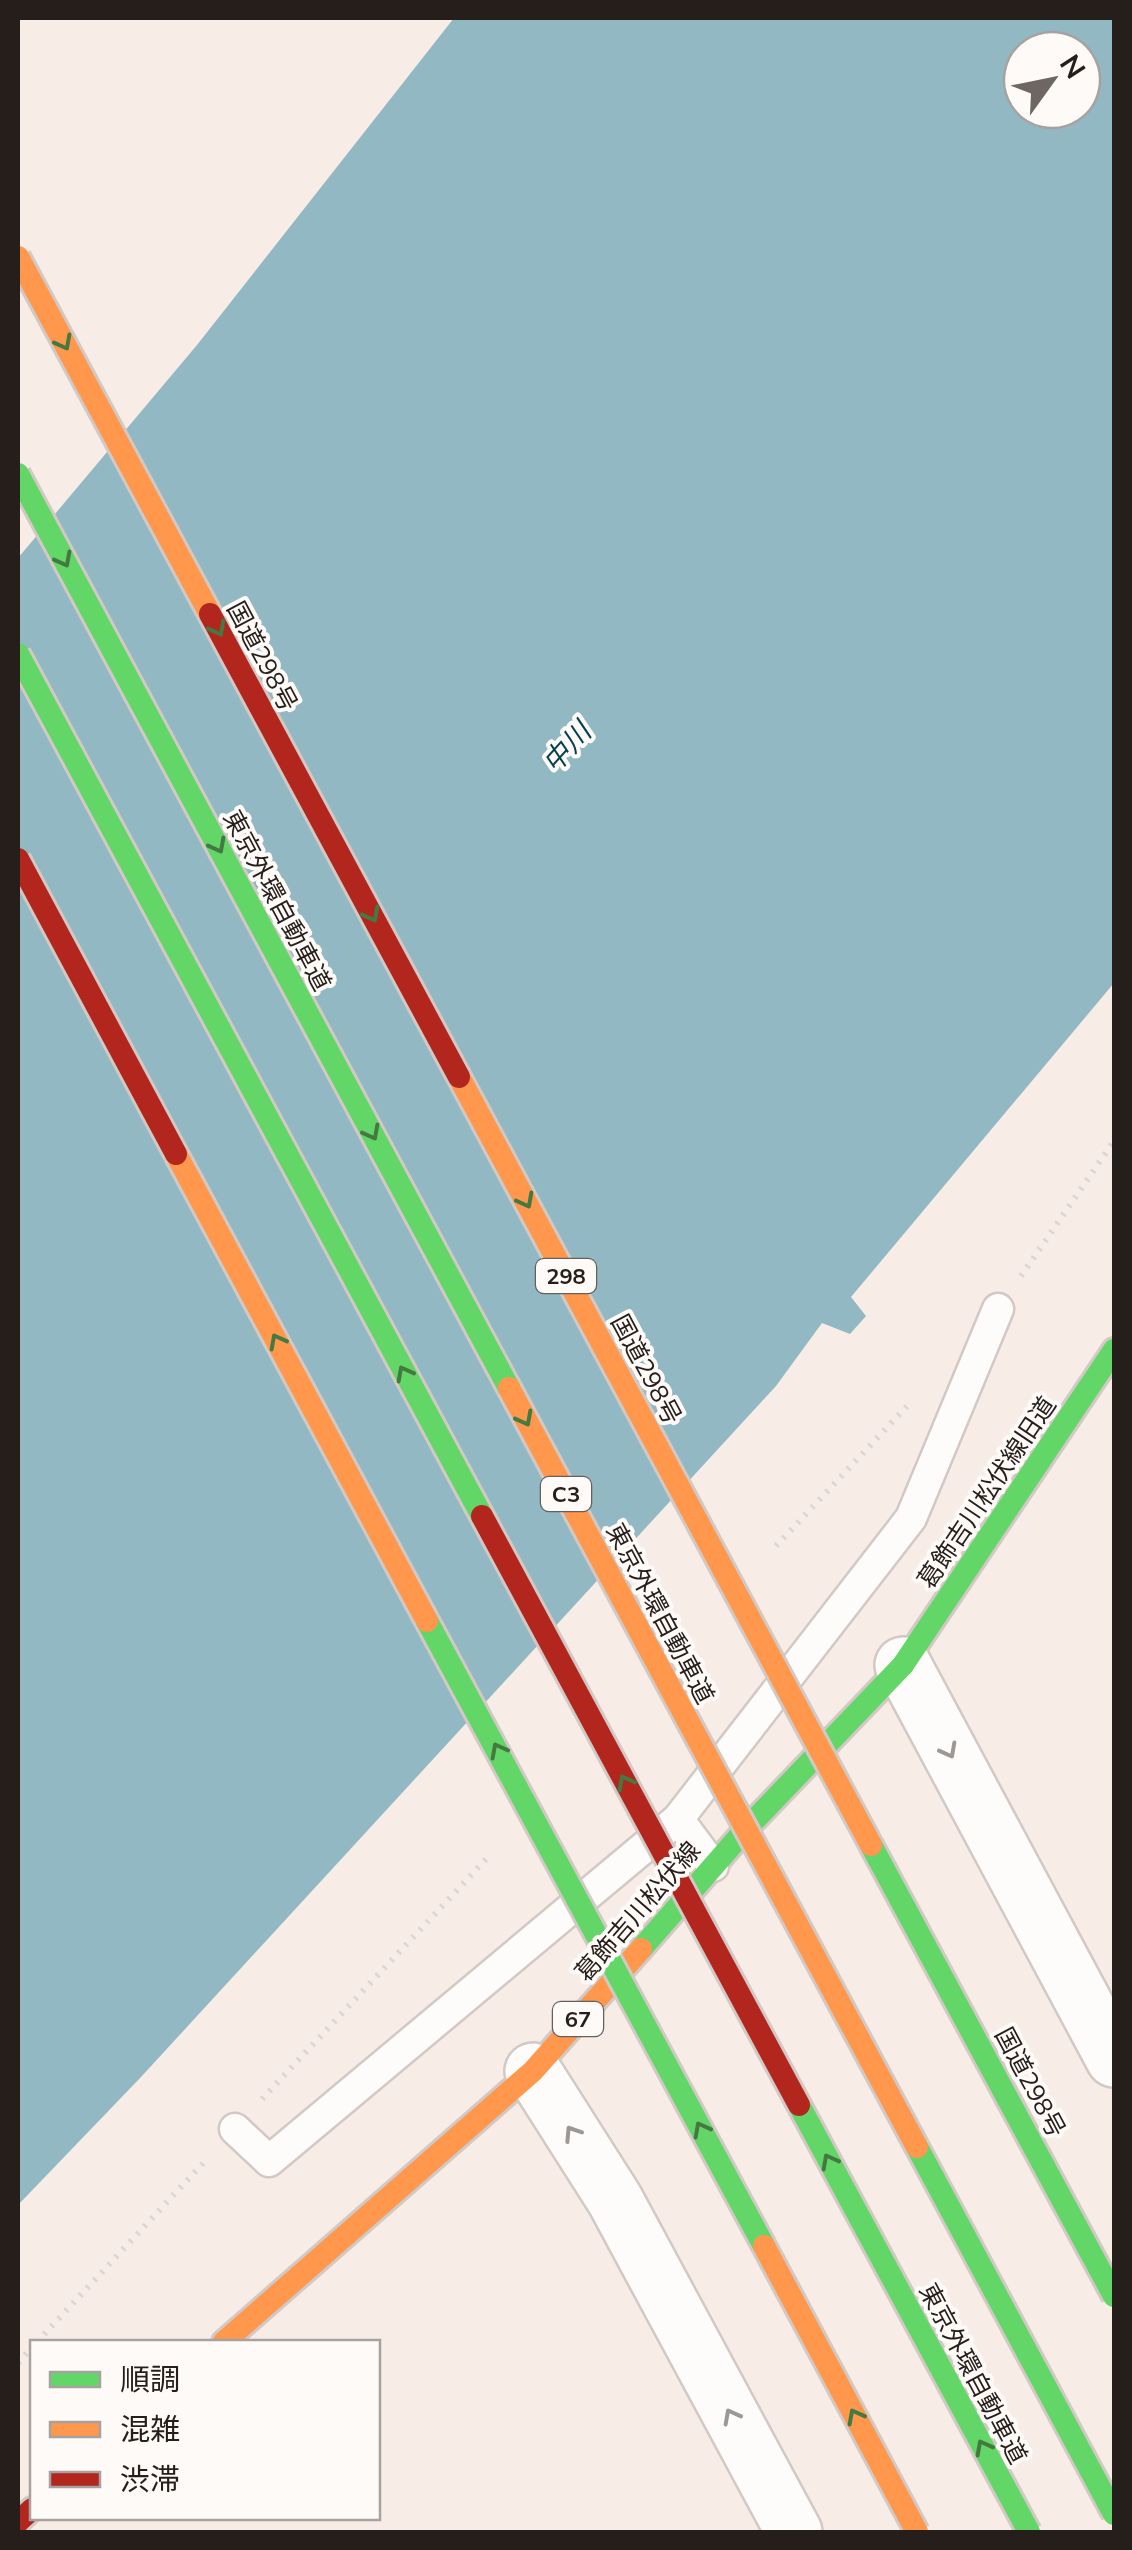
<svg xmlns="http://www.w3.org/2000/svg" width="1132" height="2550" font-family="Mulish,'Noto Sans JP',sans-serif">
<style>
.water{fill:#92b8c3;fill-rule:evenodd}
.lines{fill:none;stroke-linecap:round;stroke-linejoin:round}
.lane-casing{stroke:#d2c9c5;stroke-width:35}
.street-casing{stroke:#d2c9c5;stroke-width:60}
.fast-casing{stroke:#d2c9c5;stroke-width:28}
.slow-casing{stroke:#d2c9c5;stroke-width:28}
.jam-casing{stroke:#d2c9c5;stroke-width:28}
.path{stroke:#d9d7d5;stroke-width:6;stroke-dasharray:2.5 8;stroke-linecap:butt}
.lane{stroke:#fefcfb;stroke-width:30}
.street{stroke:#fefcfb;stroke-width:55}
.fast{stroke:#63d668;stroke-width:22}
.slow{stroke:#ff974d;stroke-width:22}
.jam{stroke:#b3261e;stroke-width:22}
.fast-bridge-casing{stroke:#d2c9c5;stroke-width:28;stroke-linecap:butt}
.slow-bridge-casing{stroke:#d2c9c5;stroke-width:28;stroke-linecap:butt}
.jam-bridge-casing{stroke:#d2c9c5;stroke-width:28;stroke-linecap:butt}
.fast-bridge{stroke:#63d668;stroke-width:22}
.slow-bridge{stroke:#ff974d;stroke-width:22}
.jam-bridge{stroke:#b3261e;stroke-width:22}
.oneway{stroke:#447a42}
.oneway2{stroke:#9c9896}
.labels{text-anchor:middle;dominant-baseline:central;stroke-width:8;stroke-linejoin:round;paint-order:stroke}
.shield{fill:#fefaf8;stroke:#66605d;stroke-width:2.5}
.shield-label{font-size:22px;font-weight:bold;fill:#251e1b}
.street-label{font-size:25px;fill:#251e1b;stroke:#fefaf8}
.water-label{font-size:28px;font-style:italic;fill:#053f4c;stroke:#fefaf8}
</style>
<rect width="100%" height="100%" fill="#f7ece6"/>
<!-- water -->
<path class="water" d="M 454,18 L 1114,18 L 1114,983 L 851,1297 L 866,1316 L 850,1334 L 822,1323 L 776,1386 L 141,2077 L 18,2205 L 18,558 L 197,345 ZM 1022,50 L 1082,50 L 1082,110 L 1022,110 Z"/>
<g class="lines">
<!-- lane casing -->
<g class="lane-casing">
<g id="lane">
<polyline points="678,1819 911,1518 998,1309"/>
<polyline points="235,2129 269,2161 678,1819 713,1866"/>
</g>
</g>
<!-- street casing -->
<g class="street-casing">
<g id="street">
<polyline points="903,1665 1114,2059"/>
<polyline points="533,2071 615,2200 794,2532"/>
</g>
</g>
<!-- fast casing -->
<g class="fast-casing">
<g id="fast">
<polyline points="903,1665 1114,1350"/>
<polyline points="641,1949 745,1830 903,1665"/>
</g>
</g>
<!-- slow casing -->
<g class="slow-casing">
<polyline id="slow" points="224,2342 533,2071 641,1949"/>
</g>
<!-- jam casing -->
<g class="jam-casing">
<polyline id="jam" points="18,2522 32,2509"/>
</g>
<!-- path -->
<g class="path">
<polyline points="1021,1276 1114,1141"/>
<polyline points="776,1546 908,1405"/>
<polyline points="262,2099 489,1856"/>
<polyline points="37,2342 206,2160"/>
<polyline points="18,2363 32,2347"/>
</g>
<!-- lane -->
<use href="#lane" class="lane"/>
<!-- street -->
<use href="#street" class="street"/>
<!-- fast -->
<use href="#fast" class="fast"/>
<!-- slow -->
<use href="#slow" class="slow"/>
<!-- jam -->
<use href="#jam" class="jam"/>
<!-- fast-bridge casing -->
<g class="fast-bridge-casing">
<g id="fast-bridge">
<polyline points="18,474 509,1388"/>
<polyline points="18,654 482,1516"/>
<polyline points="427,1621 764,2246"/>
<polyline points="871,1845 1114,2296"/>
<polyline points="799,2105 1029,2532"/>
<polyline points="917,2147 1114,2514"/>
</g>
</g>
<!-- slow-bridge casing -->
<g class="slow-bridge-casing">
<g id="slow-bridge">
<polyline points="18,257 210,614"/>
<polyline points="459,1077 871,1845"/>
<polyline points="176,1154 427,1621"/>
<polyline points="509,1388 917,2147"/>
<polyline points="764,2246 917,2532"/>
</g>
</g>
<!-- jam-bridge casing -->
<g class="jam-bridge-casing">
<g id="jam-bridge">
<polyline points="210,614 459,1077"/>
<polyline points="18,859 176,1154"/>
<polyline points="482,1516 799,2105"/>
</g>
</g>
<!-- fast-bridge -->
<use href="#fast-bridge" class="fast-bridge"/>
<!-- slow-bridge -->
<use href="#slow-bridge" class="slow-bridge"/>
<!-- jam-bridge -->
<use href="#jam-bridge" class="jam-bridge"/>
</g>
<!-- one-way arrows -->
<defs><path id="oneway-chevron" d="M-2-3.5L2.5 0L-2 3.5" fill="none" stroke-width="1.6" stroke-linecap="round" stroke-linejoin="round" transform="scale(2.5)"/></defs>
<g class="oneway">
<use href="#oneway-chevron" transform="translate(64 343) rotate(62)"/>
<use href="#oneway-chevron" transform="translate(64 560) rotate(62)"/>
<use href="#oneway-chevron" transform="translate(218 629) rotate(62)"/>
<use href="#oneway-chevron" transform="translate(218 846) rotate(62)"/>
<use href="#oneway-chevron" transform="translate(372 915) rotate(62)"/>
<use href="#oneway-chevron" transform="translate(372 1133) rotate(62)"/>
<use href="#oneway-chevron" transform="translate(526 1201) rotate(62)"/>
<use href="#oneway-chevron" transform="translate(277 1341) rotate(-118)"/>
<use href="#oneway-chevron" transform="translate(404 1373) rotate(-118)"/>
<use href="#oneway-chevron" transform="translate(525 1419) rotate(62)"/>
<use href="#oneway-chevron" transform="translate(498 1750) rotate(-118)"/>
<use href="#oneway-chevron" transform="translate(625 1782) rotate(-118)"/>
<use href="#oneway-chevron" transform="translate(701 2129) rotate(-118)"/>
<use href="#oneway-chevron" transform="translate(829 2161) rotate(-118)"/>
<use href="#oneway-chevron" transform="translate(855 2416) rotate(-118)"/>
<use href="#oneway-chevron" transform="translate(983 2447) rotate(-118)"/>
</g>
<g class="oneway2">
<use href="#oneway-chevron" transform="translate(949 1751) rotate(62)"/>
<use href="#oneway-chevron" transform="translate(572 2133) rotate(-123)"/>
<use href="#oneway-chevron" transform="translate(731 2416) rotate(-118)"/>
</g>
<g class="labels">
<!-- shield labels -->
<g class="shield">
<rect x="536" y="1259" width="60" height="34" rx="8"/>
<rect x="541" y="1477" width="50" height="34" rx="8"/>
<rect x="553" y="2002" width="50" height="34" rx="8"/>
</g>
<g class="shield-label">
<text x="566" y="1276">298</text>
<text x="566" y="1494">C3</text>
<text x="578" y="2019">67</text>
</g>
<!-- street labels -->
<g class="street-label">
<text transform="translate(263 656) rotate(62)">国道298号</text>
<text transform="translate(278 900) rotate(62)">東京外環自動車道</text>
<text transform="translate(647 1369) rotate(62)">国道298号</text>
<text transform="translate(986 1492) rotate(-56)">葛飾吉川松伏線旧道</text>
<text transform="translate(661 1613) rotate(62)">東京外環自動車道</text>
<text transform="translate(637 1911) rotate(-49)">葛飾吉川松伏線</text>
<text transform="translate(1031 2082) rotate(62)">国道298号</text>
<text transform="translate(974 2373) rotate(62)">東京外環自動車道</text>
</g>
<!-- water labels -->
<g class="water-label">
<text transform="translate(566 747) rotate(-48)">中川</text>
</g>
</g>
<!-- border -->
<rect width="1132" height="2550" fill="none" stroke="#251e1b" stroke-width="40"/>
<!-- legend -->
<rect x="30" y="2340" width="350" height="180" fill="#fefaf8" stroke="#a7a2a0" stroke-width="2.5"/>
<rect x="50" y="2372" width="50" height="15" fill="#63d668" stroke="#a7a2a0" stroke-width="2.5"/>
<text x="120" y="2390" font-size="30" fill="#251e1b">順調</text>
<rect x="50" y="2422" width="50" height="15" fill="#ff974d" stroke="#a7a2a0" stroke-width="2.5"/>
<text x="120" y="2440" font-size="30" fill="#251e1b">混雑</text>
<rect x="50" y="2472" width="50" height="15" fill="#b3261e" stroke="#a7a2a0" stroke-width="2.5"/>
<text x="120" y="2490" font-size="30" fill="#251e1b">渋滞</text>
<!-- north arrow -->
<g transform="translate(1052 80) rotate(57)"><circle r="48" fill="#fefaf8" stroke="#a7a2a0" stroke-width="2.5"/>
<path d="M0-8L18 38L0 25L-18 38Z" fill="#6e6662"/>
<text y="-15" font-size="28" font-weight="bold" text-anchor="middle" fill="#251e1b">N</text>
</g>
</svg>
